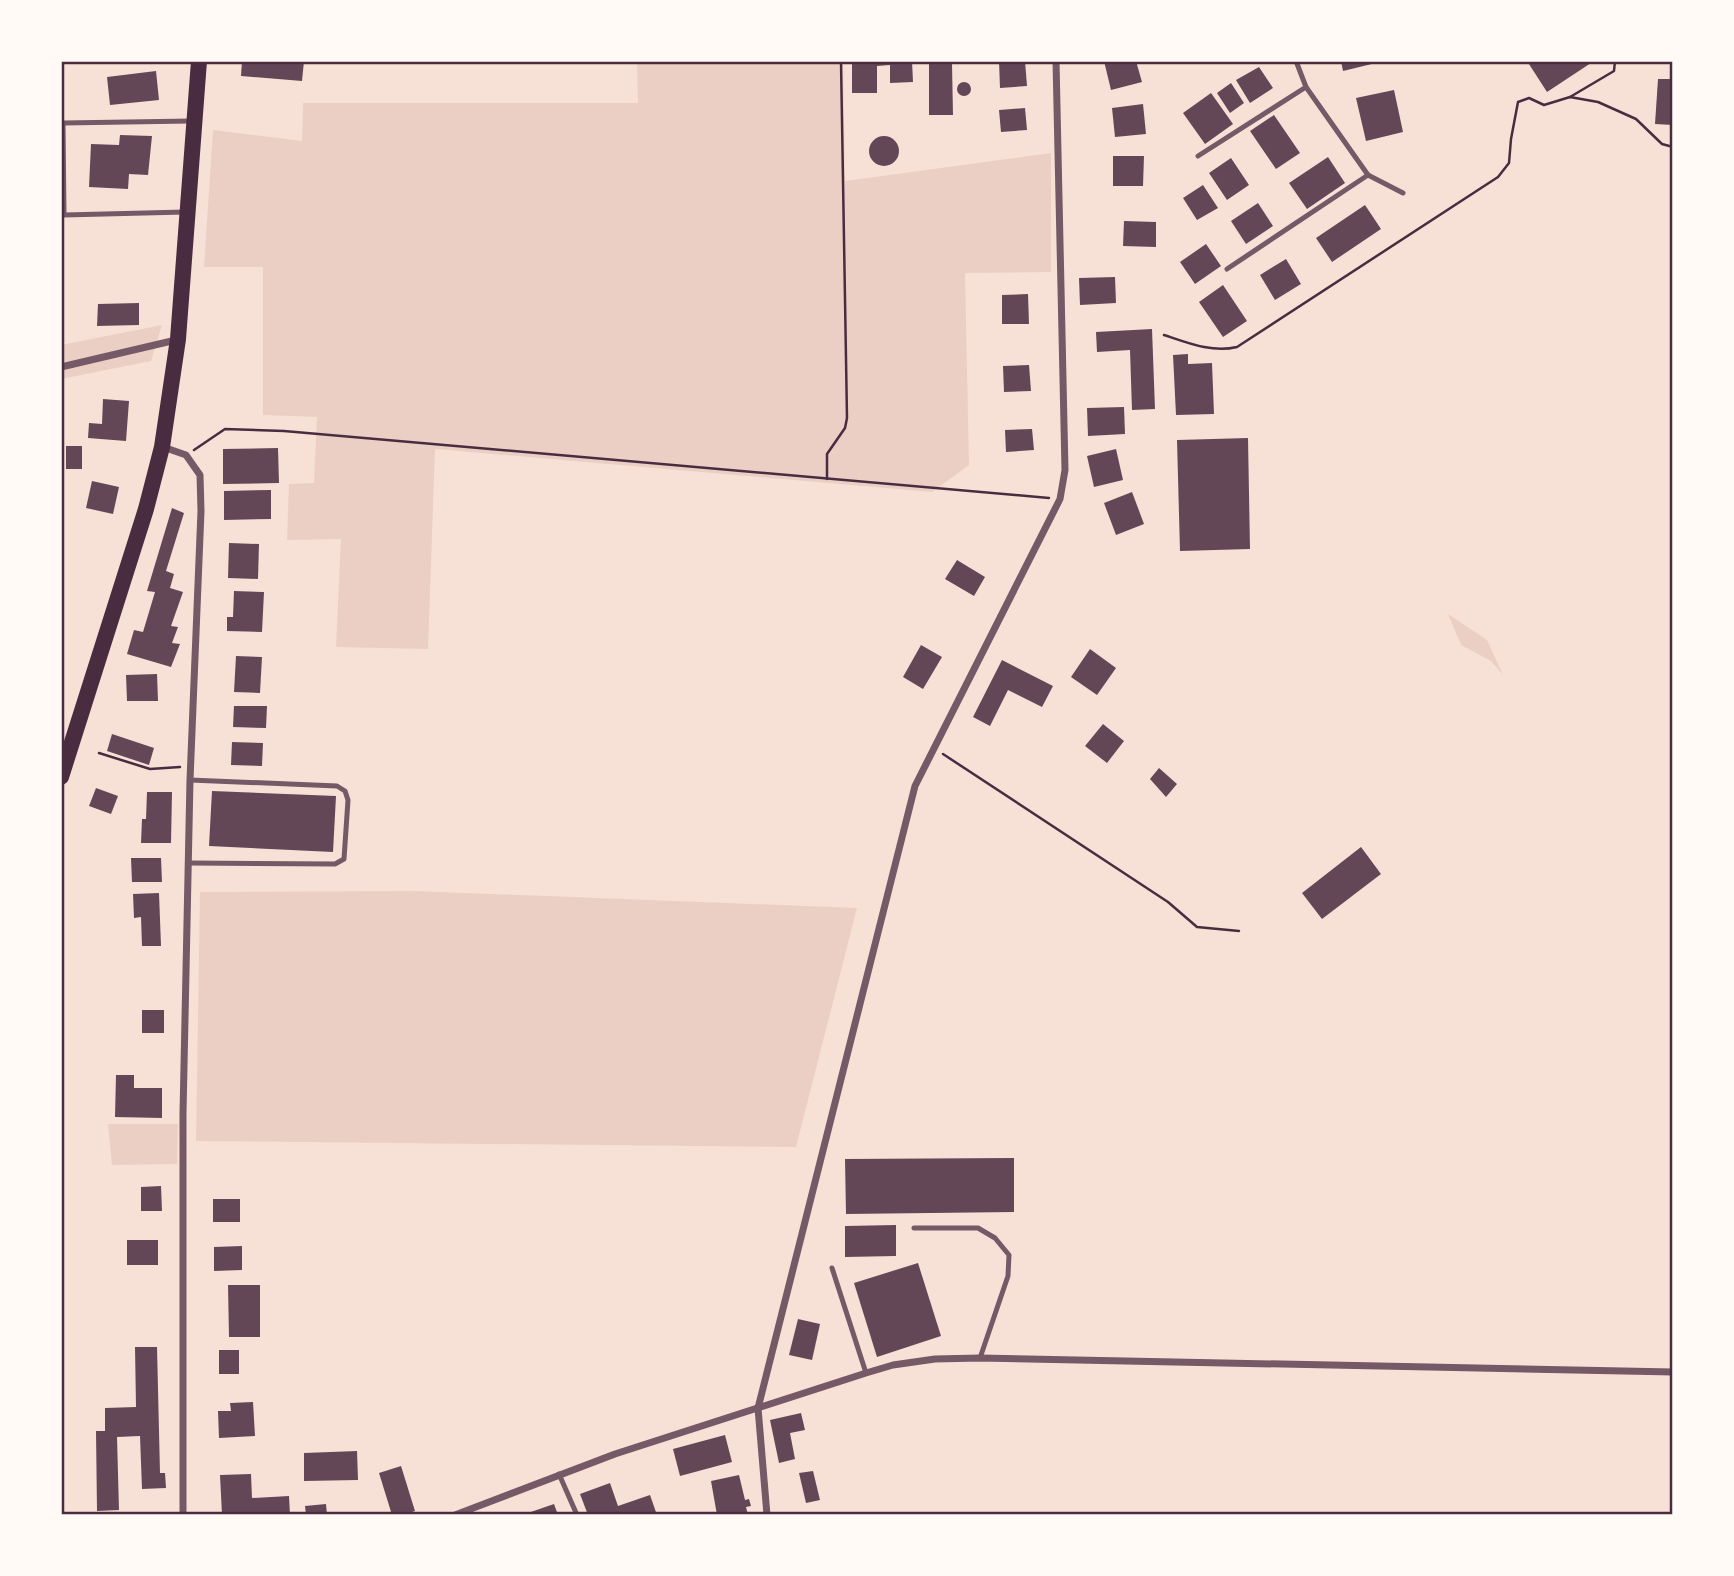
<svg xmlns="http://www.w3.org/2000/svg" width="1734" height="1576" font-family="'DM Sans',sans-serif">
<style>
.green{fill:#ebcfc5}
.building{fill:#644757}
.lines{fill:none;stroke-linecap:round;stroke-linejoin:round}
.path{stroke:#4a2c40;stroke-width:2.5}
.service{stroke:#755966;stroke-width:5}
.minor{stroke:#755966;stroke-width:7}
.primary{stroke:#4a2c40;stroke-width:16}
.neatline{fill:none;stroke:#4a2c40;stroke-width:2.5}
</style>
<rect width="100%" height="100%" fill="#f7e1d7"/>
<!-- green -->
<g class="green">
<polygon points="637,61 843,61 845,181 1051,153 1051,272 965,273 969,465 932,492 435,449 428,649 336,647 341,539 287,540 289,484 314,483 317,417 263,415 263,267 204,267 213,130 302,141 303,103 638,103"/>
<polygon points="162,325 151,361 61,379 61,345"/>
<polygon points="1448,614 1487,640 1503,675 1491,661 1461,645"/>
<polygon points="414,891 857,908 796,1147 196,1141 200,892"/>
<polygon points="108,1124 178,1124 177,1164 112,1165"/>
</g>
<!-- building -->
<g class="building">
<polygon points="242,61 304,61 302,81 241,76"/>
<polygon points="852,61 912,61 913,82 890,83 890,65 877,66 877,93 852,93"/>
<polygon points="999,61 1025,61 1027,86 1000,88"/>
<polygon points="1104,61 1136,61 1142,82 1111,90"/>
<polygon points="1341,61 1380,61 1380,62 1343,71"/>
<polygon points="1527,61 1594,61 1547,92"/>
<polygon points="929,64 952,64 953,115 929,115"/>
<polygon points="1259,67 1273,88 1250,103 1236,80"/>
<polygon points="156,71 159,100 110,105 107,77"/>
<polygon points="1658,79 1673,79 1673,125 1655,124"/>
<circle cx="964" cy="89" r="7"/>
<polygon points="1231,83 1244,103 1230,113 1217,93"/>
<polygon points="1394,90 1403,132 1366,141 1356,98"/>
<polygon points="1211,93 1233,124 1205,144 1183,113"/>
<polygon points="1143,104 1146,134 1115,137 1112,108"/>
<polygon points="1025,108 1027,130 1001,132 999,110"/>
<polygon points="1274,115 1300,153 1276,169 1250,131"/>
<polygon points="120,135 152,136 148,175 129,174 128,189 89,187 91,144 119,145"/>
<circle cx="884" cy="151" r="15"/>
<polygon points="1113,156 1144,156 1143,186 1113,186"/>
<polygon points="1328,157 1345,183 1307,209 1289,183"/>
<polygon points="1231,158 1249,185 1227,200 1209,173"/>
<polygon points="1203,185 1218,208 1197,220 1183,198"/>
<polygon points="1258,203 1273,226 1246,244 1231,221"/>
<polygon points="1365,205 1381,229 1332,262 1316,238"/>
<polygon points="1124,221 1156,222 1156,247 1123,246"/>
<polygon points="1206,244 1221,266 1195,284 1180,262"/>
<polygon points="1286,259 1301,284 1275,300 1260,275"/>
<polygon points="1115,277 1116,303 1080,305 1079,278"/>
<polygon points="1223,285 1247,321 1223,337 1199,302"/>
<polygon points="1028,294 1029,324 1002,324 1002,295"/>
<polygon points="139,303 139,325 97,326 98,304"/>
<polygon points="1152,329 1155,409 1132,410 1130,350 1097,352 1096,332"/>
<polygon points="1188,354 1188,364 1212,363 1214,414 1176,415 1173,355"/>
<polygon points="1029,365 1031,391 1004,392 1003,366"/>
<polygon points="103,399 129,401 126,441 88,438 89,423 102,424"/>
<polygon points="1124,407 1125,434 1088,436 1087,408"/>
<polygon points="1032,429 1034,450 1006,452 1005,430"/>
<polygon points="1248,438 1250,549 1180,551 1177,440"/>
<rect x="66" y="446" width="16" height="23"/>
<polygon points="278,448 279,483 223,484 223,449"/>
<polygon points="1116,449 1123,480 1094,487 1087,456"/>
<polygon points="92,481 119,487 113,514 86,508"/>
<polygon points="271,490 271,519 224,520 224,491"/>
<polygon points="1132,492 1144,524 1116,535 1104,503"/>
<polygon points="172,508 184,513 166,571 174,574 170,588 183,592 171,626 178,627 172,643 180,644 171,667 127,654 134,630 143,632 155,592 147,591"/>
<polygon points="229,543 259,544 258,579 228,578"/>
<polygon points="957,560 985,577 974,596 945,579"/>
<polygon points="234,591 264,592 262,632 227,631 227,617 233,617"/>
<polygon points="921,645 942,657 923,689 903,677"/>
<polygon points="1090,649 1116,668 1097,695 1071,677"/>
<polygon points="236,656 262,657 260,693 234,692"/>
<polygon points="1002,660 1053,686 1042,707 1008,690 990,726 973,717"/>
<polygon points="157,674 158,701 127,701 126,675"/>
<polygon points="234,706 267,706 266,728 233,727"/>
<polygon points="1103,724 1124,741 1107,763 1085,746"/>
<polygon points="112,734 154,748 149,765 107,751"/>
<polygon points="232,742 263,743 262,766 231,765"/>
<polygon points="1159,768 1177,784 1166,797 1150,779"/>
<polygon points="96,788 118,796 111,814 89,806"/>
<polygon points="212,791 336,796 333,852 209,846"/>
<polygon points="147,792 172,792 171,843 141,843 142,819 146,819"/>
<polygon points="1361,847 1381,874 1322,919 1302,893"/>
<polygon points="131,858 161,858 162,882 132,882"/>
<polygon points="159,893 161,946 142,946 141,917 134,918 133,894"/>
<rect x="142" y="1010" width="22" height="23"/>
<polygon points="116,1075 134,1075 134,1088 162,1088 162,1118 115,1117"/>
<polygon points="1014,1158 1014,1212 846,1214 845,1159"/>
<polygon points="161,1186 162,1211 141,1211 141,1187"/>
<rect x="213" y="1199" width="27" height="23"/>
<polygon points="896,1225 896,1256 845,1257 845,1226"/>
<rect x="127" y="1240" width="31" height="25"/>
<polygon points="242,1246 242,1270 214,1271 214,1247"/>
<polygon points="918,1263 941,1336 877,1357 854,1283"/>
<polygon points="228,1285 260,1285 260,1337 229,1337"/>
<polygon points="798,1319 820,1324 812,1360 789,1355"/>
<polygon points="135,1347 157,1347 160,1473 165,1473 166,1488 142,1489 140,1436 117,1437 119,1510 97,1511 96,1431 105,1431 105,1408 136,1407"/>
<rect x="219" y="1350" width="20" height="24"/>
<polygon points="253,1402 255,1436 219,1438 218,1411 231,1411 230,1403"/>
<polygon points="801,1413 805,1430 790,1433 795,1459 779,1463 770,1420"/>
<polygon points="725,1435 732,1462 680,1476 673,1449"/>
<polygon points="357,1451 358,1480 304,1481 304,1453"/>
<polygon points="401,1466 415,1511 403,1515 392,1515 379,1473"/>
<polygon points="813,1471 820,1500 806,1503 799,1473"/>
<polygon points="251,1474 252,1498 289,1496 290,1515 222,1515 220,1475"/>
<polygon points="739,1475 745,1500 749,1499 751,1506 746,1507 748,1515 717,1515 711,1481"/>
<polygon points="610,1483 618,1506 650,1495 657,1515 588,1515 580,1494"/>
<polygon points="326,1504 327,1515 306,1515 305,1506"/>
<polygon points="554,1504 558,1515 525,1515 525,1514"/>
</g>
<g class="lines">
<!-- path -->
<g class="path">
<polyline points="1570,97 1614,71 1615,61"/>
<path d="M 1164,335 C 1188,343 1212,353 1237,347 L 1498,177 L 1509,163 L 1511,139 L 1518,102 L 1529,98 L 1544,105 L 1570,97 L 1598,102 L 1636,119 L 1662,144 L 1673,147"/>
<polyline points="194,450 225,429 284,431 1049,498"/>
<polyline points="827,479 827,454 845,428 847,418 841,61"/>
<polyline points="99,753 150,769 180,767"/>
<polyline points="943,754 1168,902 1197,927 1239,931"/>
</g>
<!-- service -->
<g class="service">
<polyline points="1296,61 1306,87 1368,175 1403,193"/>
<polyline points="1198,156 1306,87"/>
<polyline points="185,212 64,215 63,123 191,121"/>
<polyline points="1227,269 1368,175"/>
<polyline points="189,863 335,864 344,859 348,800 345,791 337,786 190,780"/>
<polyline points="914,1228 978,1228 995,1238 1009,1255 1008,1276 980,1358"/>
<polyline points="832,1268 866,1373"/>
<polyline points="559,1474 577,1515"/>
</g>
<!-- minor -->
<g class="minor">
<polyline points="61,367 176,340"/>
<polyline points="163,447 186,455 200,475 201,511 190,780 183,1114 183,1515"/>
<polyline points="455,1515 615,1454 866,1373 893,1365 935,1359 980,1358 1673,1372"/>
<polyline points="767,1515 758,1408 915,786 1060,499 1065,470 1056,61"/>
</g>
<!-- primary -->
<polyline class="primary" points="61,777 146,509 162,447 178,339 199,61"/>
</g>
<!-- border -->
<rect width="1734" height="1576" fill="none" stroke="#fffaf5" stroke-width="126"/>
<rect x="63" y="63" width="1608" height="1450" class="neatline"/>
</svg>
